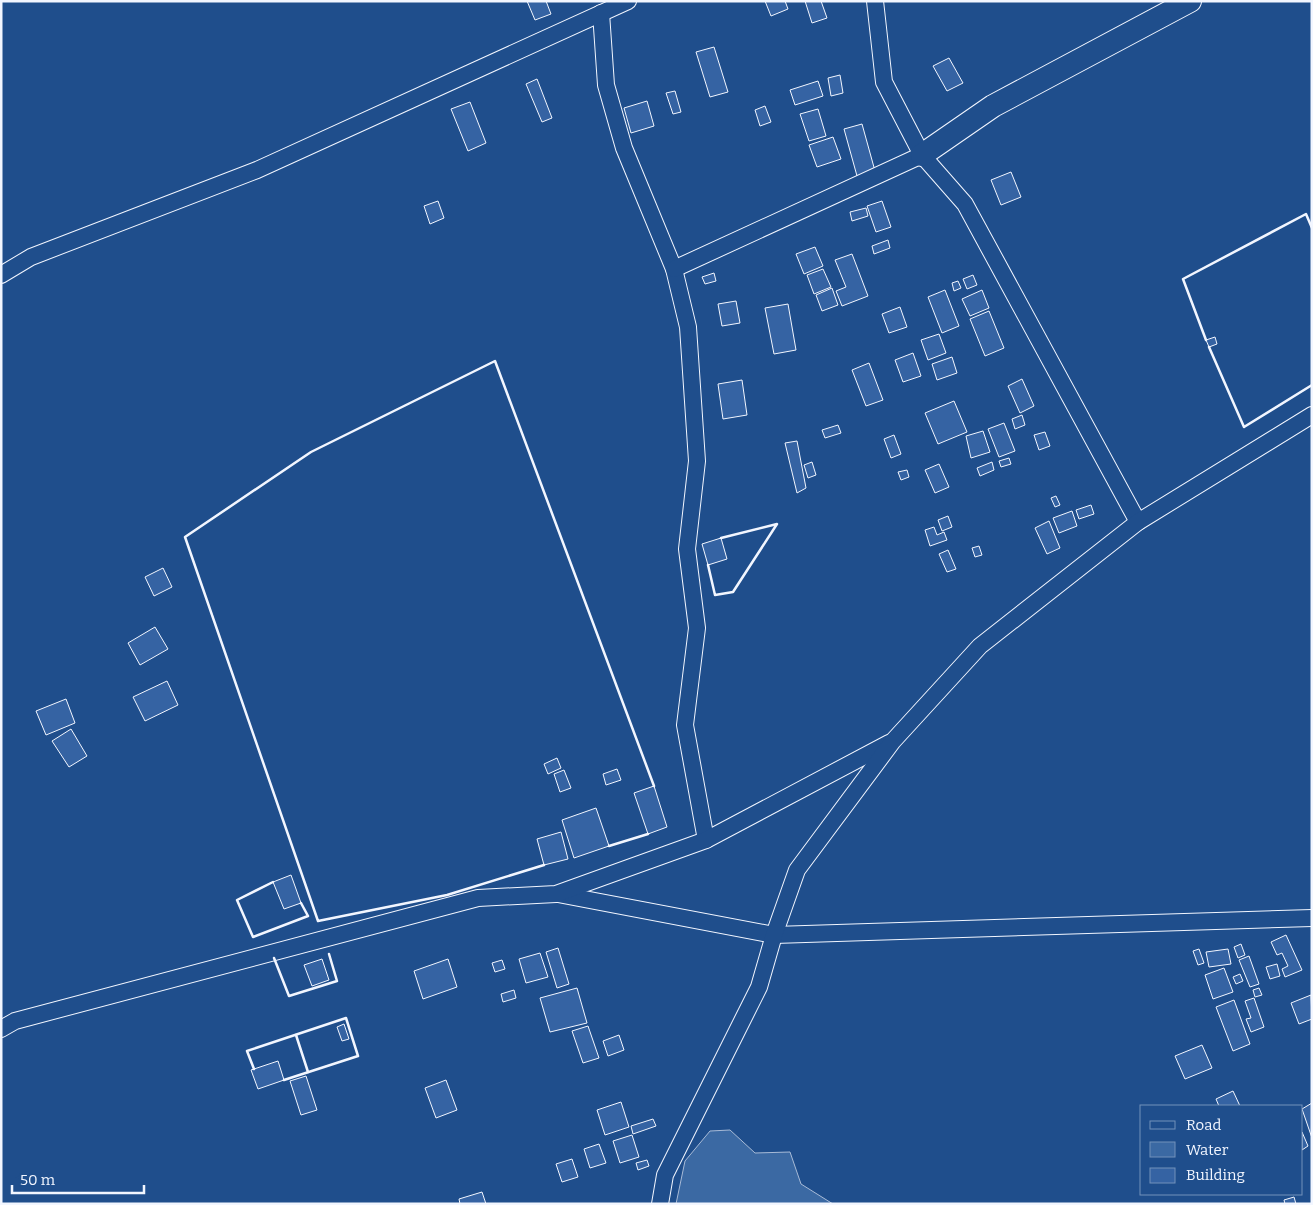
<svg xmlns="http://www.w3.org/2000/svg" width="1313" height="1205" font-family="Bitter,serif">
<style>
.water{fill:#3b69a3;stroke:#a8bbd7}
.building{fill:#3563a3;stroke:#f2f6ff}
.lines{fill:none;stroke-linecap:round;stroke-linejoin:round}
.street-casing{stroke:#f2f6ff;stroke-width:18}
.secondary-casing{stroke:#f2f6ff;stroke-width:24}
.street{stroke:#1f4e8c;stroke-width:16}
.secondary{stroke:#1f4e8c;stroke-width:22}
.wall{stroke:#f2f6ff;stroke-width:2.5}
</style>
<rect width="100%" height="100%" fill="#1f4e8c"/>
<!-- water -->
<polygon class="water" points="730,1130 755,1153 790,1152 801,1184 833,1204 676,1204 685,1161 710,1131"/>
<!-- building -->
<g class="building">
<polygon points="527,1 546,1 551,14 535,20"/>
<polygon points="765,1 785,1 788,9 771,16"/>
<polygon points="805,1 821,1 827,18 812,23"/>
<polygon points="714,47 728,92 710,97 696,52"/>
<polygon points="949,58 963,83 947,91 933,66"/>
<polygon points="840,75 843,93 831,96 828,78"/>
<polygon points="537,79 552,118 542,122 526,84"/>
<polygon points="818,81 823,96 795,105 790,90"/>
<polygon points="675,91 681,112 673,114 666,93"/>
<polygon points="647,101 654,126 631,133 624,108"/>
<polygon points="470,102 486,143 468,151 451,109"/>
<polygon points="765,106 771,122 760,126 755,110"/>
<polygon points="818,109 826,136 809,141 800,114"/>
<polygon points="862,124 875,171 857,176 844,129"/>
<polygon points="833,137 841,159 817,167 809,145"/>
<polygon points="1011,172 1021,197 1001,205 991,180"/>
<polygon points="438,201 444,218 430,224 424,206"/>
<polygon points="882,201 891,227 876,232 867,206"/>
<polygon points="866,208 868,216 852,221 850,212"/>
<polygon points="888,240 890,248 874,254 872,246"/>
<polygon points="815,247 823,266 804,274 796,254"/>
<polygon points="852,254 868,296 842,306 836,291 846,287 835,260"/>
<polygon points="823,269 831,287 814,294 807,275"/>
<polygon points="714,273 716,281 705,284 702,277"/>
<polygon points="973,275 977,285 967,289 963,279"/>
<polygon points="958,281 961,288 954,291 952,283"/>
<polygon points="832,288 838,305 822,311 816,295"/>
<polygon points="945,290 959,326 942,333 928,297"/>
<polygon points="982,290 989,308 970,316 962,299"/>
<polygon points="736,301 740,323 722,326 718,304"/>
<polygon points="788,304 796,350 774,354 765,308"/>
<polygon points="900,307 907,327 889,333 882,314"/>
<polygon points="989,311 1004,348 985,356 970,319"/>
<polygon points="939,334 946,353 928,360 921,340"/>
<polygon points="1215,337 1217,344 1209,347 1206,340"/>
<polygon points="913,353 921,376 903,382 895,360"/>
<polygon points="952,357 957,373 937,380 932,364"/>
<polygon points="869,363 883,400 866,406 852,370"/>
<polygon points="1022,379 1034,406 1020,413 1008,386"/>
<polygon points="742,380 747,415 723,419 718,384"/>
<polygon points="954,401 967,432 938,444 925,413"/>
<polygon points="1022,415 1025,425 1015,429 1012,419"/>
<polygon points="1004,423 1015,451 999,457 988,429"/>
<polygon points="838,425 841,433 825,438 822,430"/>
<polygon points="983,431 990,452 971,458 966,436"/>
<polygon points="1045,432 1050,446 1039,450 1034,435"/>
<polygon points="894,435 901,454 891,458 884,439"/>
<polygon points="797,441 806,488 797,493 785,443"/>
<polygon points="1009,458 1011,464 1001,467 999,461"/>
<polygon points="812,462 816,475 808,478 804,465"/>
<polygon points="992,462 994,470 980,476 977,468"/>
<polygon points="939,464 949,487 935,493 925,470"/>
<polygon points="907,470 909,477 901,480 898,472"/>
<polygon points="1056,496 1060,505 1055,507 1051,498"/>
<polygon points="1091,505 1094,514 1079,519 1076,510"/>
<polygon points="1072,511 1077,526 1059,533 1053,518"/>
<polygon points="948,516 952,527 942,531 938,520"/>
<polygon points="1049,521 1060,548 1047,554 1035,528"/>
<polygon points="934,527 937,535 944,532 947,540 930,546 925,530"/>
<polygon points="721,538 727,559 708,565 702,544"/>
<polygon points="979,546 982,555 975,557 972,548"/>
<polygon points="948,550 956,569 947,572 939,554"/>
<polygon points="163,568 172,587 154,596 145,577"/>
<polygon points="155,627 168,649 140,665 128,643"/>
<polygon points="167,681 178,705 145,721 133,697"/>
<polygon points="66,699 75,723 46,735 36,711"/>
<polygon points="71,729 87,756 69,767 52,741"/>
<polygon points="557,758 561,768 548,774 544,764"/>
<polygon points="617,769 621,780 606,785 603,774"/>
<polygon points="564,770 571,788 560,792 554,774"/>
<polygon points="654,786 667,827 648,834 634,793"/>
<polygon points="596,808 609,846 574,858 562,820"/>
<polygon points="561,832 568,859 544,865 537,839"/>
<polygon points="291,875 301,903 284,909 273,882"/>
<polygon points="1286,935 1302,970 1285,977 1282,969 1288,966 1282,953 1277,955 1271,942"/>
<polygon points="1241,944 1245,955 1238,958 1234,947"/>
<polygon points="558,948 569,984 557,988 546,952"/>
<polygon points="1199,949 1204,963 1198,965 1193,951"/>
<polygon points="1228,949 1231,964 1209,967 1206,952"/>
<polygon points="540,953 548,977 526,983 519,959"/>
<polygon points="1249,956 1259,984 1250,987 1239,960"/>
<polygon points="322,959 329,980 312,986 304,965"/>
<polygon points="448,959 457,987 423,999 414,971"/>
<polygon points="502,960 505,969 495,972 492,963"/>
<polygon points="1277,964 1280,976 1270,979 1266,967"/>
<polygon points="1224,968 1233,992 1213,999 1205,975"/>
<polygon points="1240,974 1243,981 1236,984 1233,977"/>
<polygon points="577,988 587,1023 550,1032 540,998"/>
<polygon points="1259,988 1262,995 1255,997 1253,990"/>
<polygon points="514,990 516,998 503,1002 501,994"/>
<polygon points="1311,995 1312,1019 1299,1024 1291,1003"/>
<polygon points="1254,998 1264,1027 1251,1032 1246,1019 1251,1018 1245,1001"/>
<polygon points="1234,1000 1250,1044 1233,1051 1216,1007"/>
<polygon points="344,1024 349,1039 342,1041 337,1027"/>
<polygon points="588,1026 599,1058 583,1063 572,1031"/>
<polygon points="619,1035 624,1050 608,1056 603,1041"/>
<polygon points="1202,1045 1212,1068 1185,1079 1175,1056"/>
<polygon points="278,1061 284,1080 258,1089 251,1070"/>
<polygon points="306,1076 317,1110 301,1115 290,1081"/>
<polygon points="446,1080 457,1110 436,1118 425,1088"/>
<polygon points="1233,1091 1240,1106 1219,1106 1216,1099"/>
<polygon points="621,1102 629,1127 605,1135 597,1110"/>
<polygon points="1312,1103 1312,1138 1302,1109"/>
<polygon points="653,1119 656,1126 633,1134 631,1126"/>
<polygon points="1302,1132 1308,1146 1302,1150"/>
<polygon points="632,1135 639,1157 620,1163 613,1141"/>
<polygon points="599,1144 606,1163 590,1168 584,1149"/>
<polygon points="572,1159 578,1177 562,1182 556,1164"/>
<polygon points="647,1160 649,1166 638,1170 636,1163"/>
<polygon points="482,1192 486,1204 460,1204 459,1199"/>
<polygon points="1294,1197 1296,1204 1285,1204 1284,1200"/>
</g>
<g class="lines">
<!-- street casing -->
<g class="street-casing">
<g id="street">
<polyline points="875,1 884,82 922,155 965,204 1138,522"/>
<polyline points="601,13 606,85 624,148 674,269 688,327 697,461 687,549 697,628 685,725 706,840"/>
<polyline points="674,269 922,155"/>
<polyline points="1,275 31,257 257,170 628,1"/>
<polyline points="558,894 774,935 1312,918"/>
<polyline points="1,1029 15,1021 478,898 556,894 706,840 889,743"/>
<polyline points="660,1204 665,1175 759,987 774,935 797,870 893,741 980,646 1138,522 1312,415"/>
</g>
</g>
<!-- secondary casing -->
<g class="secondary-casing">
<polyline id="secondary" points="922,155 993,106 1190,1"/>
</g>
<!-- street -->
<use href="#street" class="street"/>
<!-- secondary -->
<use href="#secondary" class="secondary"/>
<!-- wall -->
<g class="wall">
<polyline points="1206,340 1183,279 1306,214 1312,228"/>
<polyline points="1209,347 1244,427 1312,385"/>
<polyline points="708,565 715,595 733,592 777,524 721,538"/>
<polyline points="609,846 648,834"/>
<polyline points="544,865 447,895 318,921 185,537 311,452 495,361 654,786"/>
<polyline points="273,882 237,900 253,937 308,916 301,903"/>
<polyline points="274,958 289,996 337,981 329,954"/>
<polyline points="296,1035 308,1072"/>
<polyline points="254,1069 247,1051 346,1018 358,1056 284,1080"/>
</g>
</g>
<!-- border -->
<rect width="1313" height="1205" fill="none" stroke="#f2f6ff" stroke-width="5"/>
<!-- legend -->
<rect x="1140" y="1105" width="162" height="90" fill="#1f4e8c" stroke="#7391ba"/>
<rect x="1150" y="1121" width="25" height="8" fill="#1f4e8c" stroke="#7391ba"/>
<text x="1186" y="1130" font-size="15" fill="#f2f6ff">Road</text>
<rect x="1150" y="1142" width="25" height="15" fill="#3b69a3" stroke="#7391ba"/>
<text x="1186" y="1155" font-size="15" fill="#f2f6ff">Water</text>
<rect x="1150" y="1168" width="25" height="15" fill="#3563a3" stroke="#7391ba"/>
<text x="1186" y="1180" font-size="15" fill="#f2f6ff">Building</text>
<!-- scale -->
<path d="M12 1185v8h132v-8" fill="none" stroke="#f2f6ff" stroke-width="2.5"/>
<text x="20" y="1185" font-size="15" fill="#f2f6ff" stroke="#1f4e8c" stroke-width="4" paint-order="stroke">50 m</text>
</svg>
